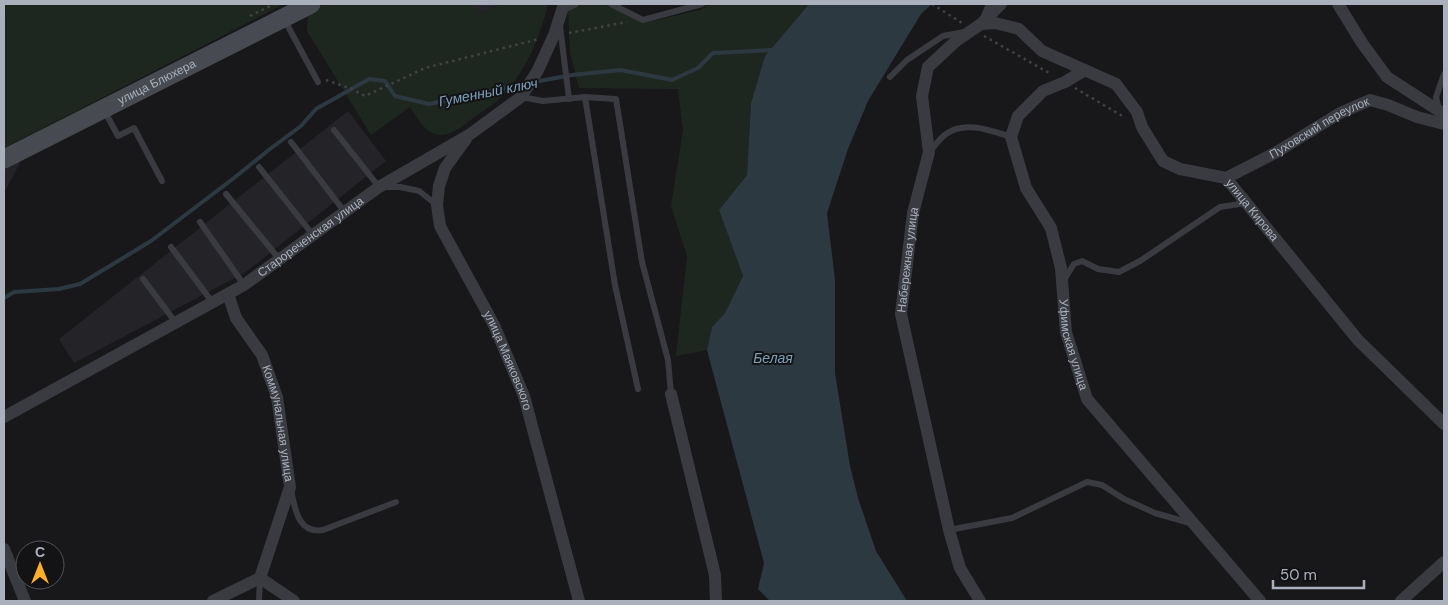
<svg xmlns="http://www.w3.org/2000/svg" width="1448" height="605" font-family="'DM Sans',sans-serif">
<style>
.built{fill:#242428}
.green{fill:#1e271f}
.water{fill:#2d3941}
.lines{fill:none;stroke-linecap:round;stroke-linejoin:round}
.stream{stroke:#2d3941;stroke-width:4}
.path{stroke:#3f4247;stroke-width:2.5;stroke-dasharray:2.5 4;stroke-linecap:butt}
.service{stroke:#393b40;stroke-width:6}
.minor{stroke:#393b40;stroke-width:12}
.secondary{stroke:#474a51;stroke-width:19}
.labels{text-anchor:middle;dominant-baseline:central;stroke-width:4;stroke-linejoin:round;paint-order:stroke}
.street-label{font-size:12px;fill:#aab0bc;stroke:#131316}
.water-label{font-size:14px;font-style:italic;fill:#7ea1ba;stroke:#131316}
</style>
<rect width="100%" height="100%" fill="#18181b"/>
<!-- built -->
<g class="built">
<polygon points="474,4 500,4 479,14"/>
<polygon points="348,111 386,161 246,272 74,363 59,339"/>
<polygon points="22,159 4,193 4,168"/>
</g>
<!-- green -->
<g class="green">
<polygon points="6,4 284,4 4,148 4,18"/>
<path d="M 326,4 L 474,4 L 479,14 L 500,4 L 548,4 C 540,39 524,76 497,101 C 489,108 478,114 469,121 C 460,128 448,138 435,134 C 424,131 416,116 410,107 L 371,135 L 307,31 L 308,13 Z"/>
<polygon points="568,4 605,4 644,23 700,10 711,4 809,4 765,56 751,103 747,175 719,210 743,276 725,313 712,327 707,350 676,356 687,256 671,206 683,130 678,89 579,88 570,53"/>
</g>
<!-- water -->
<polygon class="water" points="809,4 932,4 921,14 868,101 848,149 827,213 835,280 835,373 850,466 858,498 876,551 907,601 770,601 758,589 764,563 707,350 712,327 725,313 743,276 719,210 747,175 751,103 765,56"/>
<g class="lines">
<!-- stream -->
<g class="stream">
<polyline points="534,82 572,75 621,70 672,80 698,68 713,53 773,50"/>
<polyline points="4,298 14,292 59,289 80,284 151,241 234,178 270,149 301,126 316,109 369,79 385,81 395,96 429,104 524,84"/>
</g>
<!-- path -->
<g class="path">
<polyline points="932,4 962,23"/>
<polyline points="250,16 274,4"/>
<polyline points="569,33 627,22"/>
<polyline points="984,36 1051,74"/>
<polyline points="326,80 352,89 365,96 425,68 539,39"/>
<polyline points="1075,88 1124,117"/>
</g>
<!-- service -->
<g class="service">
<polyline points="611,4 643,20 702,4"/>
<polyline points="562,11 576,4"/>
<polyline points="984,16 989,4"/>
<polyline points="284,19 318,82"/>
<polyline points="560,26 569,99"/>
<polyline points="890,77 907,60 943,36 964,32"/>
<polyline points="521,97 543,101 585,97 615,285 638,389"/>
<polyline points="585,97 616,99 642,262 668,360 671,394"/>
<polyline points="104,110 118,136 134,128 162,181"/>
<polyline points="1439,110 1436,97 1444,74"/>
<polyline points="334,130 379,187 400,187 419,191 437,205"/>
<polyline points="291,142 344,211"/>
<path d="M 930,151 C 935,146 940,138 946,134 C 965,120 992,131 1011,137"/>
<polyline points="259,167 313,235"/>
<polyline points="226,194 280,260"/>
<polyline points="200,222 244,285"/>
<polyline points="171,247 213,303"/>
<polyline points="143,279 176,323"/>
<polyline points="1064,280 1074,264 1082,261 1098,269 1119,272 1140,261 1220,207 1246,203"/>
<path d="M 291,490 C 295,509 298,534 323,530 L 396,502"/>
<polyline points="949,530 1012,518 1087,482 1102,485 1124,499 1155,513 1190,523"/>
<polyline points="259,601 260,578"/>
</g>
<!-- minor -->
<g class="minor">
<polyline points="1338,4 1362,43 1387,77 1444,114"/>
<polyline points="981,24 1001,4"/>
<path id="s1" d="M 1085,70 L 1065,82 L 1043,91 L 1018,116 L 1011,137 L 1026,188 L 1051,228 L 1061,268 L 1066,332 L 1087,399 L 1260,601"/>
<path id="s2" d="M 466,139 L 445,168 L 439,186 L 437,205 L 440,226 L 494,325 L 524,396 L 579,601"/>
<path id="s3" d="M 1226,178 L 1275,153 L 1340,113 L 1370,100 L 1388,105 L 1417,117 L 1444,124"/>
<path id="s4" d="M 228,294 L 236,318 L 262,355 L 277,397 L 290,487 L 260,578 L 294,601"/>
<polyline points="671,394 715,575 716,601"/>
<path id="s5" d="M 4,417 L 244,285 L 379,187 L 469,135 L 521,97 L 538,70 L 554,35 L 564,4"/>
<polyline points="4,549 25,601"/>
<polyline points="213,601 260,578"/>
<path id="s6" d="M 980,601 L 960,568 L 949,530 L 901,314 L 913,213 L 929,152 L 922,96 L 928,67 L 956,41 L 981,24 L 995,23 L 1019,29 L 1042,51 L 1116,84 L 1137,112 L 1142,127 L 1163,161 L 1180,169 L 1226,178 L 1358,340 L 1444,424"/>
<polyline points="1401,601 1444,562"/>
</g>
<!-- secondary -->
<path class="secondary" id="s7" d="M 4,159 L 311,4"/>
</g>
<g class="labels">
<!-- street labels -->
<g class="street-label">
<text stroke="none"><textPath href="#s7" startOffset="171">улица Блюхера</textPath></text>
<text stroke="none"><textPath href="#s3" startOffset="106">Пуховский переулок</textPath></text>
<text stroke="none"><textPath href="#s6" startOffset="968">улица Кирова</textPath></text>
<text stroke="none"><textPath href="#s5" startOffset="356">Старореченская улица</textPath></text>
<text stroke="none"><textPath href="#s6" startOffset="354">Набережная улица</textPath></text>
<text stroke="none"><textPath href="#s1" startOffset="324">Уфимская улица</textPath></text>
<text stroke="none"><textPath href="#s2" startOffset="246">улица Маяковского</textPath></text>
<text stroke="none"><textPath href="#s4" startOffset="141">Коммунальная улица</textPath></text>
</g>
<!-- water labels -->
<g class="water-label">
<text transform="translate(488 92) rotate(-11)">Гуменный ключ</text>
<text x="773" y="358">Белая</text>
</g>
</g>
<!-- border -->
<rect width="1448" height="605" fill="none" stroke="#aab0bc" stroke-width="10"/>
<!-- north arrow -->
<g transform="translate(40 565)"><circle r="24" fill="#131316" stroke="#4f5258"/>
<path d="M0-4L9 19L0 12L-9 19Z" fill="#ffae2c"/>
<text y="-8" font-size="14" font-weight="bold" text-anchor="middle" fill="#aab0bc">С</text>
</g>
<!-- scale -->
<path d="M1273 580v8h91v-8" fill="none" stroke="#aab0bc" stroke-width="2.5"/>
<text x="1280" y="580" font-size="15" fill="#aab0bc" stroke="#131316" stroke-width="4" paint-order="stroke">50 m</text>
</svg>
